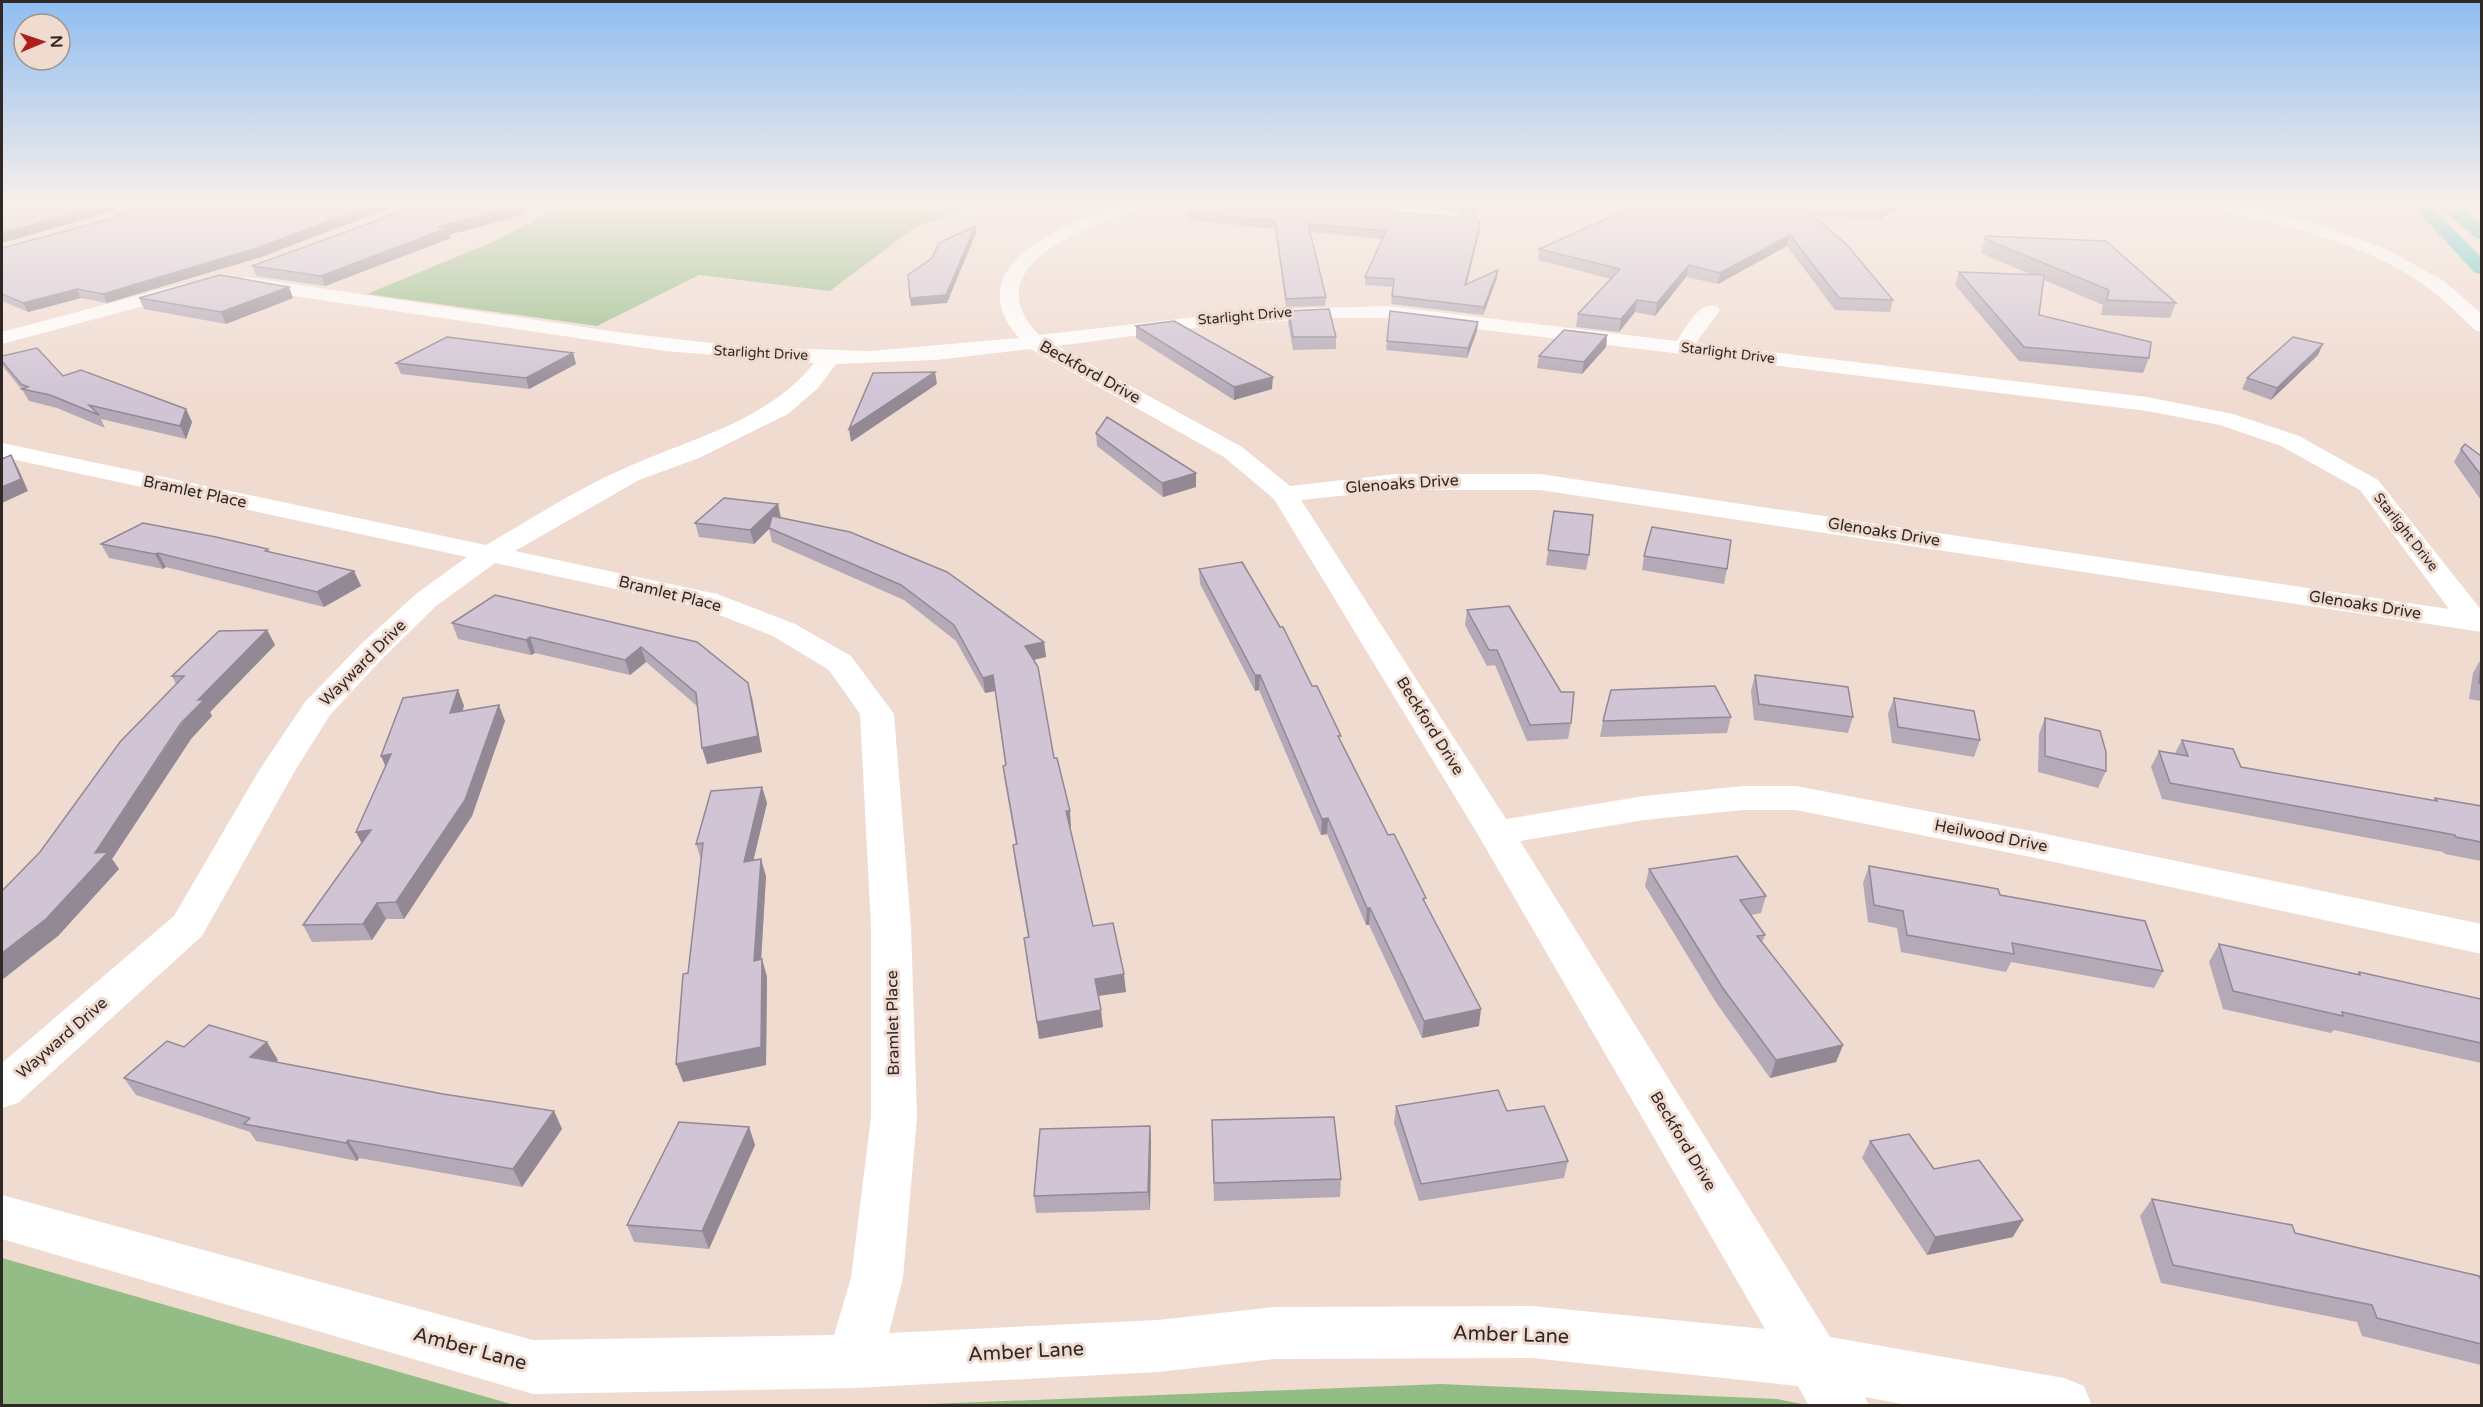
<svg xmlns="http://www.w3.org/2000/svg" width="2483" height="1407" font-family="'Varela Round',sans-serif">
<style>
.green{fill:#94bd85}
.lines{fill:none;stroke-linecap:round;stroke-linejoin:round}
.minor{fill:#fff;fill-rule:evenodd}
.highway{fill:#50c6c2;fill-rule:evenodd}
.wall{fill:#b3a9b7}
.shaded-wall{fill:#928995}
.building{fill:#d0c4d5;stroke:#928995;stroke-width:1.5}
.labels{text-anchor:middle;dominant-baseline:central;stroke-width:6;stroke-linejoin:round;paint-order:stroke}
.far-street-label{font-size:14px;fill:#302824;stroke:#f0dbd1}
.street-label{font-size:16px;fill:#302824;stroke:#f0dbd1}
.near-street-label{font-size:20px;fill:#302824;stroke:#f0dbd1}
</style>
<rect width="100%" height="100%" fill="#f0dbd1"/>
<!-- green -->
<g class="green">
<polygon points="573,201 984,201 914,228 830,291 699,275 597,326 367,294 495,241"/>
<polygon points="2,1258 514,1405 520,1405 2,1405"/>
<polygon points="1441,1384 1777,1399 1807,1405 905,1405"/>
</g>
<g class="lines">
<!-- minor -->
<g class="minor">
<path d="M 1126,201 L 1150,201 C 1142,211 1120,215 1108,220 C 1058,240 982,275 1039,335 L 1257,310 L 1387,306 L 1677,341 C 1687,327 1698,301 1717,306 L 1720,310 L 1696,343 L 2147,397 L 2233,414 L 2299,436 L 2378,480 L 2482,611 L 2482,632 L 1540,490 L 1396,490 L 1301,500 L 1506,819 L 1644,796 L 1743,786 L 1796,786 L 2031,831 L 2482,924 L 2482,954 L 2031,857 L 1796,810 L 1743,810 L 1644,820 L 1520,841 L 1830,1337 L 2064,1378 L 2084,1386 L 2092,1406 L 1912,1406 L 1865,1397 L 1869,1406 L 1809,1406 L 1798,1386 L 1532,1358 L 1274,1359 L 1158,1372 L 854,1388 L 533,1394 L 2,1239 L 2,1195 L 533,1340 L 834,1335 L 851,1278 L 871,1117 L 871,927 L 860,714 L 829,670 L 773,636 L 699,607 L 495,563 L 436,606 L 382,659 L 330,715 L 296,769 L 202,936 L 18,1103 L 2,1108 L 2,1063 L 174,916 L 260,769 L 305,702 L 360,645 L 416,594 L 467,557 L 2,457 L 2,443 L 486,545 C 530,520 575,490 621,470 C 688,439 766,423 814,363 L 665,351 L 245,289 L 238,287 L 235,283 L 238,279 L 245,277 L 624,333 L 747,347 L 870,351 L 1019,338 C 953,263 1073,221 1126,201 ZM 1322,318 L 1387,318 L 2147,411 L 2220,425 L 2281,446 L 2360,490 L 2449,609 L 1540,474 L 1396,474 L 1290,486 L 1242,447 L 1057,346 L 1192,328 ZM 1031,349 L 1224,457 L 1274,499 L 1477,833 L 1765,1329 L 1532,1306 L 1274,1307 L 1158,1320 L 889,1333 L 903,1278 L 917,1117 L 911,927 L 894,714 L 851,656 L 795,624 L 717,594 L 515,551 L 639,480 L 699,458 L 788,414 L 818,388 L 836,364 L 935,360 Z"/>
<path d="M 2193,201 L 2225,201 L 2263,210 L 2325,227 L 2386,249 L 2444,281 L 2482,314 L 2482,332 L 2475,330 C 2461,317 2447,302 2431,290 C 2364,239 2275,224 2195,204 Z"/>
<polygon points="1401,208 1456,212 1464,217 1456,222 1395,217 1393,213 1395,209"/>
<polygon points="185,283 195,289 192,293 2,344 2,332"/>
</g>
<!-- highway -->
<g class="highway">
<polygon points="2408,201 2425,201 2482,258 2482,274 2475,273"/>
<polygon points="2433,201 2451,201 2482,225 2482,239 2476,238"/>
</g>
</g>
<!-- wall -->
<g class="wall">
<polygon points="149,201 406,201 406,202 261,257 107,303 81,298 28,312 2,301 2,248 107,220"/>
<polygon points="523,201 525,214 449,235 451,238 325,286 256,276 252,266 379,220"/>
<polygon points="1350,201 1467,201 1479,233 1467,284 1498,270 1497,278 1483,315 1391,304 1393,287 1365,285 1365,277 1382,239 1310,232 1326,297 1325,306 1286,307 1275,229 1189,220 1188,213 1456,217 1461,213 1456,210"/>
<polygon points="1636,201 1916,201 1879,219 1814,216 1893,300 1890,312 1835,310 1787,246 1718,284 1686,277 1655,316 1635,312 1619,332 1576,327 1578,314 1611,279 1538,260 1539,249 1644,204"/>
<polygon points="1986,236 2176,303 2170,318 2101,315 2103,305 2044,280 2039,315 2149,358 2143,373 2019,361 1955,285 1959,272 2032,275 1981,253"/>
<polygon points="139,298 293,298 226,324 144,309"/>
<polygon points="1289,311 1336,337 1336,349 1293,350 1288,323"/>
<polygon points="1478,322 1477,331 1467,358 1386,350 1387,341"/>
<polygon points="1136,326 1272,389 1234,400 1136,338"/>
<polygon points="1607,335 1606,347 1582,374 1537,368 1539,356"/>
<polygon points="573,353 576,364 529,389 401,374 396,363"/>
<polygon points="2318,355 2271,400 2242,389 2247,378"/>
<polygon points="2,356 63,376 186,409 192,422 186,439 101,419 105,428 57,408 29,401 23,391 5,369 2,364"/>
<polygon points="1096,433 1196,473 1196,487 1163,497 1097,446"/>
<polygon points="2461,449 2481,456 2481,500 2454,462"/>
<polygon points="1554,511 1589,555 1586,570 1546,565"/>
<polygon points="781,518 1044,642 1046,657 1034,660 1054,758 1071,827 1070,828 1093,926 1126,992 1099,996 1103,1027 1039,1039 1026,955 1028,937 1015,862 1013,845 1016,845 1005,782 1003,766 1005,765 995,691 985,693 956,641 904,600 772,542 769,529 754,544 699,537 695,523"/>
<polygon points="101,544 268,549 270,552 354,571 361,586 324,607 166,567 163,569 109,558"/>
<polygon points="1644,556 1727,569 1724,584 1642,570"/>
<polygon points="1199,569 1341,742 1388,835 1425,902 1479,1026 1422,1038 1369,925 1366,925 1327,834 1321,835 1259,690 1255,691 1200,584"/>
<polygon points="1467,610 1561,692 1571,723 1568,739 1527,741 1495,665 1487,666 1465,625"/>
<polygon points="452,623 697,642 752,698 762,752 707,764 697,706 646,662 630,675 535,653 531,655 458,639"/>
<polygon points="267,630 275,645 210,712 212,716 191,739 112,859 119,869 58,936 40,852 176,684 172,676"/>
<polygon points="2481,659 2481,701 2469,699 2473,673"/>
<polygon points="1755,675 1853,717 1848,733 1754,720 1751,691"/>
<polygon points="458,690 464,706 462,711 505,721 472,816 404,919 386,919 372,940 312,942 303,925 362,843"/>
<polygon points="1894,698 1980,740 1974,757 1892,743 1888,714"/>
<polygon points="1731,717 1727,733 1600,737 1603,721"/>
<polygon points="2045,718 2106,771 2098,788 2038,772 2039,734"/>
<polygon points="2182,740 2241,767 2433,801 2435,798 2481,806 2481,861 2445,854 2443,852 2162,799 2151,767 2159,751 2175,753"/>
<polygon points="762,787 767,803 753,860 766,876 761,960 762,959 767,977 766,1065 683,1082 688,973 701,860 696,844"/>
<polygon points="1869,866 2000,895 2163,971 2154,988 2011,962 2006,972 1901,952 1897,928 1868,922 1863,883"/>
<polygon points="1649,869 1766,896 1761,913 1751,915 1765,935 1762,943 1843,1045 1836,1062 1770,1078 1717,1004 1645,886"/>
<polygon points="2219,944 2357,974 2359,972 2481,999 2481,1063 2334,1030 2331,1033 2223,1009 2209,962"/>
<polygon points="184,1047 278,1060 275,1062 443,1094 554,1111 562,1129 522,1187 359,1158 357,1161 256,1141 250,1132 136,1095 124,1078"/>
<polygon points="1396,1106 1507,1111 1568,1161 1564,1178 1419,1201 1394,1123"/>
<polygon points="1212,1120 1341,1179 1340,1197 1214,1201"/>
<polygon points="1150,1126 1151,1143 1150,1210 1036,1213 1034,1196"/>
<polygon points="749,1127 755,1145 709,1249 634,1242 627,1225"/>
<polygon points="1870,1141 1934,1169 2013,1237 1927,1255 1862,1158"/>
<polygon points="2152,1199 2295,1233 2481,1280 2481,1365 2362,1336 2357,1322 2161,1283 2140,1216"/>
</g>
<!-- shaded-wall -->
<g class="shaded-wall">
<polygon points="111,201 135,201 97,216 2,243 2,233"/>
<polygon points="383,201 406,202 261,257 107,303 103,294"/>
<polygon points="522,201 525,214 449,235 451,238 325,286 321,276 438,227"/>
<polygon points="1896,201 1916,201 1879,219 1882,208"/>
<polygon points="1480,225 1479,233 1464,293 1465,285"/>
<polygon points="975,226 976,233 947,303 911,306 910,298"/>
<polygon points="1790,235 1787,246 1718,284 1720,273"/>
<polygon points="1689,265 1686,277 1655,316 1657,303"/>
<polygon points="1498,270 1497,278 1483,315 1484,307"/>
<polygon points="289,287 293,298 226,324 221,312"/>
<polygon points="77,289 81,298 28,312 23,303"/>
<polygon points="1637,300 1635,312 1619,332 1621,319"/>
<polygon points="1478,322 1477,331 1467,358 1468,348"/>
<polygon points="1607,335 1606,347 1582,374 1584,362"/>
<polygon points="2323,344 2318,355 2271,400 2277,388"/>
<polygon points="573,353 576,364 529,389 526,378"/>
<polygon points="935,372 937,384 851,442 849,429"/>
<polygon points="1273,377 1272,389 1234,400 1234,387"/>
<polygon points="186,409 192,422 186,439 180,426"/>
<polygon points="11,455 18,468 28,491 2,503 2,487"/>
<polygon points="1196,473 1196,487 1163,497 1162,483"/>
<polygon points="778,504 781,518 769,528 769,529 754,544 750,530"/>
<polygon points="158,553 166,567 163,569 155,554"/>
<polygon points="354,571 361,586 324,607 317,592"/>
<polygon points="267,630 275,645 210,712 212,716 191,739 112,859 119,869 58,936 2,980 2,953 95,853 198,700"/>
<polygon points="530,637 535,653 531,655 526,640"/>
<polygon points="1044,642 1046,657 1027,661 1025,646"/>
<polygon points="641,647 646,662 630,675 625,660"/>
<polygon points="993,675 995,691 985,693 983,678"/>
<polygon points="1255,675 1260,675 1259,690 1255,691"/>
<polygon points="748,683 752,698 762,752 707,764 702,748"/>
<polygon points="458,690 464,706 457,728 450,713"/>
<polygon points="499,705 505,721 472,816 404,919 396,902"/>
<polygon points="391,754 388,772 381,756"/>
<polygon points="762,787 767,803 749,879 744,862"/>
<polygon points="1066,811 1070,811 1071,827 1067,828"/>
<polygon points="1328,818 1327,834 1321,835 1322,819"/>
<polygon points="371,830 364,848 356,832"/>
<polygon points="761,859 766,876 760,978 754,961"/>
<polygon points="377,903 386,919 372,940 363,924"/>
<polygon points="1367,908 1370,908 1369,925 1366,925"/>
<polygon points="762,959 767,977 766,1065 683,1082 676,1064"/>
<polygon points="1124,974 1126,992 1096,996 1095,979"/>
<polygon points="1481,1009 1479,1026 1422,1038 1424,1021"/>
<polygon points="1101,1010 1103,1027 1039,1039 1037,1022"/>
<polygon points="267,1042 278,1060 261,1075 250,1057"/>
<polygon points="1843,1045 1836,1062 1770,1078 1776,1060"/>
<polygon points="554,1111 562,1129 522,1187 513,1169"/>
<polygon points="1150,1126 1151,1143 1150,1210 1148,1192"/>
<polygon points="749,1127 755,1145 709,1249 702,1231"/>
<polygon points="348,1140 359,1158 357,1161 346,1143"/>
<polygon points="2023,1220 2013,1237 1927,1255 1935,1237"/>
</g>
<!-- building -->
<g class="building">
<polygon points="30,201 111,201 93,208 2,233 2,213"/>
<polygon points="149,201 383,201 257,248 103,294 77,289 23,303 2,294 2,248 107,220"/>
<polygon points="418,201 522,201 523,204 438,227 447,228 321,276 252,266 379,220"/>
<polygon points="1206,201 1255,201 1456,217 1467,209 1457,203 1440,201 1467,201 1480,225 1465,285 1498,270 1484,307 1392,296 1394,279 1365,277 1386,231 1308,224 1326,297 1286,299 1275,221 1188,213"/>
<polygon points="1659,201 1896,201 1882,208 1801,205 1846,244 1893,300 1839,298 1790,235 1720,273 1689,265 1657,303 1637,300 1621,319 1578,314 1620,269 1539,249 1637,205"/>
<polygon points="975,226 946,295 910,298 908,275 932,258 939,243"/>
<polygon points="1986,236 2106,241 2176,303 2107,300 2109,290 1985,239"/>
<polygon points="1959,272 2044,275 2039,315 2151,342 2149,358 2024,347"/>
<polygon points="220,275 289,287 221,312 139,298"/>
<polygon points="1329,309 1336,337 1293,337 1289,311"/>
<polygon points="1390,311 1478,322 1468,348 1387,341"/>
<polygon points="1174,321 1273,377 1234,387 1136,326"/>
<polygon points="1564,330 1607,335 1584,362 1539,356"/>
<polygon points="447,337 573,353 526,378 396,363"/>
<polygon points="2293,337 2323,344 2277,388 2247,378"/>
<polygon points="37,348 63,376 81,370 186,409 180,426 89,405 99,415 50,395 22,389 28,387 21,384 2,361 2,356"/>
<polygon points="935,372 849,429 873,373"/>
<polygon points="1107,417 1196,473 1162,483 1096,433"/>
<polygon points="2465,444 2481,456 2481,475 2461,449"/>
<polygon points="11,455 21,479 2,487 2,459"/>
<polygon points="724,498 778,504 750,530 695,523"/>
<polygon points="1554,511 1593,515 1589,555 1548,550"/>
<polygon points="772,516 850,532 947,572 1044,642 1025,646 1038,667 1054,758 1057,758 1070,811 1066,811 1093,926 1113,923 1124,974 1095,979 1101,1010 1037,1022 1024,938 1029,937 1013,845 1017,844 1003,766 1006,765 993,675 983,678 954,625 901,585 769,528"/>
<polygon points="143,523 216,537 268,549 265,551 354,571 317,592 158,553 155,554 101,544"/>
<polygon points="1652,527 1731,540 1727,569 1644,556"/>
<polygon points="1242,562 1280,627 1283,627 1312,686 1317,686 1341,736 1338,736 1388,835 1394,834 1426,898 1423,899 1481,1009 1424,1021 1370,908 1367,908 1328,818 1322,819 1260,675 1255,675 1199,569"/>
<polygon points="495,595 697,642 748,683 758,736 702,748 696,693 641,647 625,660 530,637 526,640 452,623"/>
<polygon points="1509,606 1561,692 1574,692 1571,723 1530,725 1497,650 1489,650 1467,610"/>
<polygon points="267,630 198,700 204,700 181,723 95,853 108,852 46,919 2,953 2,891 40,852 120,742 184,676 172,676 219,631"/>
<polygon points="2481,665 2481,683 2479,683"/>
<polygon points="1755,675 1848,687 1853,717 1759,704"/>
<polygon points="1715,686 1731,717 1603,721 1611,690"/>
<polygon points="458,690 450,713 499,705 465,800 396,902 377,903 363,924 303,925 371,830 356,832 391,754 381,756 403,698"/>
<polygon points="1894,698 1974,711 1980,740 1898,727"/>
<polygon points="2045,718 2100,731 2106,752 2106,771 2045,756"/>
<polygon points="2182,740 2233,749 2241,767 2437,801 2435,798 2481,806 2481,842 2456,837 2455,835 2170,783 2159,751 2188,756"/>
<polygon points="762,787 744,862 761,859 754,961 762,959 761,1047 676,1064 683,974 688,973 703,843 696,844 711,791"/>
<polygon points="1737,856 1766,896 1740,900 1765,935 1757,936 1843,1045 1776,1060 1722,987 1649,869"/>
<polygon points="1869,866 1998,889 2000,895 2145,921 2163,971 2012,943 2014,954 1907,935 1903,911 1874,905"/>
<polygon points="2219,944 2360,975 2359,972 2481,999 2481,1043 2342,1012 2343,1016 2233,991"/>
<polygon points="209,1025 267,1042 250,1057 443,1094 554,1111 513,1169 348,1140 346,1143 244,1124 250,1118 124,1078 167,1041 184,1047"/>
<polygon points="1498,1090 1507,1111 1544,1106 1568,1161 1421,1184 1396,1106"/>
<polygon points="1334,1117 1341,1179 1214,1183 1212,1120"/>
<polygon points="679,1122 749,1127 702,1231 627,1225"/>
<polygon points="1150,1126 1148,1192 1034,1196 1040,1129"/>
<polygon points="1909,1134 1934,1169 1979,1160 2023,1220 1935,1237 1870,1141"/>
<polygon points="2152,1199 2292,1225 2295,1233 2479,1276 2481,1280 2481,1344 2377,1318 2372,1305 2173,1265"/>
</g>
<!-- sky -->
<linearGradient id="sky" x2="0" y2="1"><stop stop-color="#8fbdf1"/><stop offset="0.51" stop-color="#f8efea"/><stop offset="1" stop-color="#f8efea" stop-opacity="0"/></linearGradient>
<rect width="2483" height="398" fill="url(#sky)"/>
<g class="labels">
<!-- far-street labels -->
<g class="far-street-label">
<text transform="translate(1245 316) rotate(-5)">Starlight Drive</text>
<text transform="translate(761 353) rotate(3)">Starlight Drive</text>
<text transform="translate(1728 353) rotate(7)">Starlight Drive</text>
<text transform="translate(2406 532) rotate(52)">Starlight Drive</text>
</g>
<!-- street labels -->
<g class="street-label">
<text transform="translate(1090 372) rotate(29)">Beckford Drive</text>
<text transform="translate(1402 484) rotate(-4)">Glenoaks Drive</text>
<text transform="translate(195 492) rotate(12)">Bramlet Place</text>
<text transform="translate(1884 532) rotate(9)">Glenoaks Drive</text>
<text transform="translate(670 594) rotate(14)">Bramlet Place</text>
<text transform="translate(2365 605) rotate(9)">Glenoaks Drive</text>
<text transform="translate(363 663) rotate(-45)">Wayward Drive</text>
<text transform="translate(1430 726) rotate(58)">Beckford Drive</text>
<text transform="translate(1991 836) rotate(11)">Heilwood Drive</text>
<text transform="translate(893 1023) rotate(-91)">Bramlet Place</text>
<text transform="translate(62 1038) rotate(-41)">Wayward Drive</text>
<text transform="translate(1683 1141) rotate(59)">Beckford Drive</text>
</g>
<!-- near-street labels -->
<g class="near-street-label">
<text transform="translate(1511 1335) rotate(2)">Amber Lane</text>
<text transform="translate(470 1349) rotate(15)">Amber Lane</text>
<text transform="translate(1026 1352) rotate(-3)">Amber Lane</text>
</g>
</g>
<!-- border -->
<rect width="2483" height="1407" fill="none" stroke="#302824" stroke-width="6"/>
<!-- north arrow -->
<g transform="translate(42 42) rotate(88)"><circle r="28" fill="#f0dbd1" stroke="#a3938c" stroke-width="1.5"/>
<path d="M0-4.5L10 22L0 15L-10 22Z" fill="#ae1e1b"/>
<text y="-9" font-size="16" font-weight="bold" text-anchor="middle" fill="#302824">N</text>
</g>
</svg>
